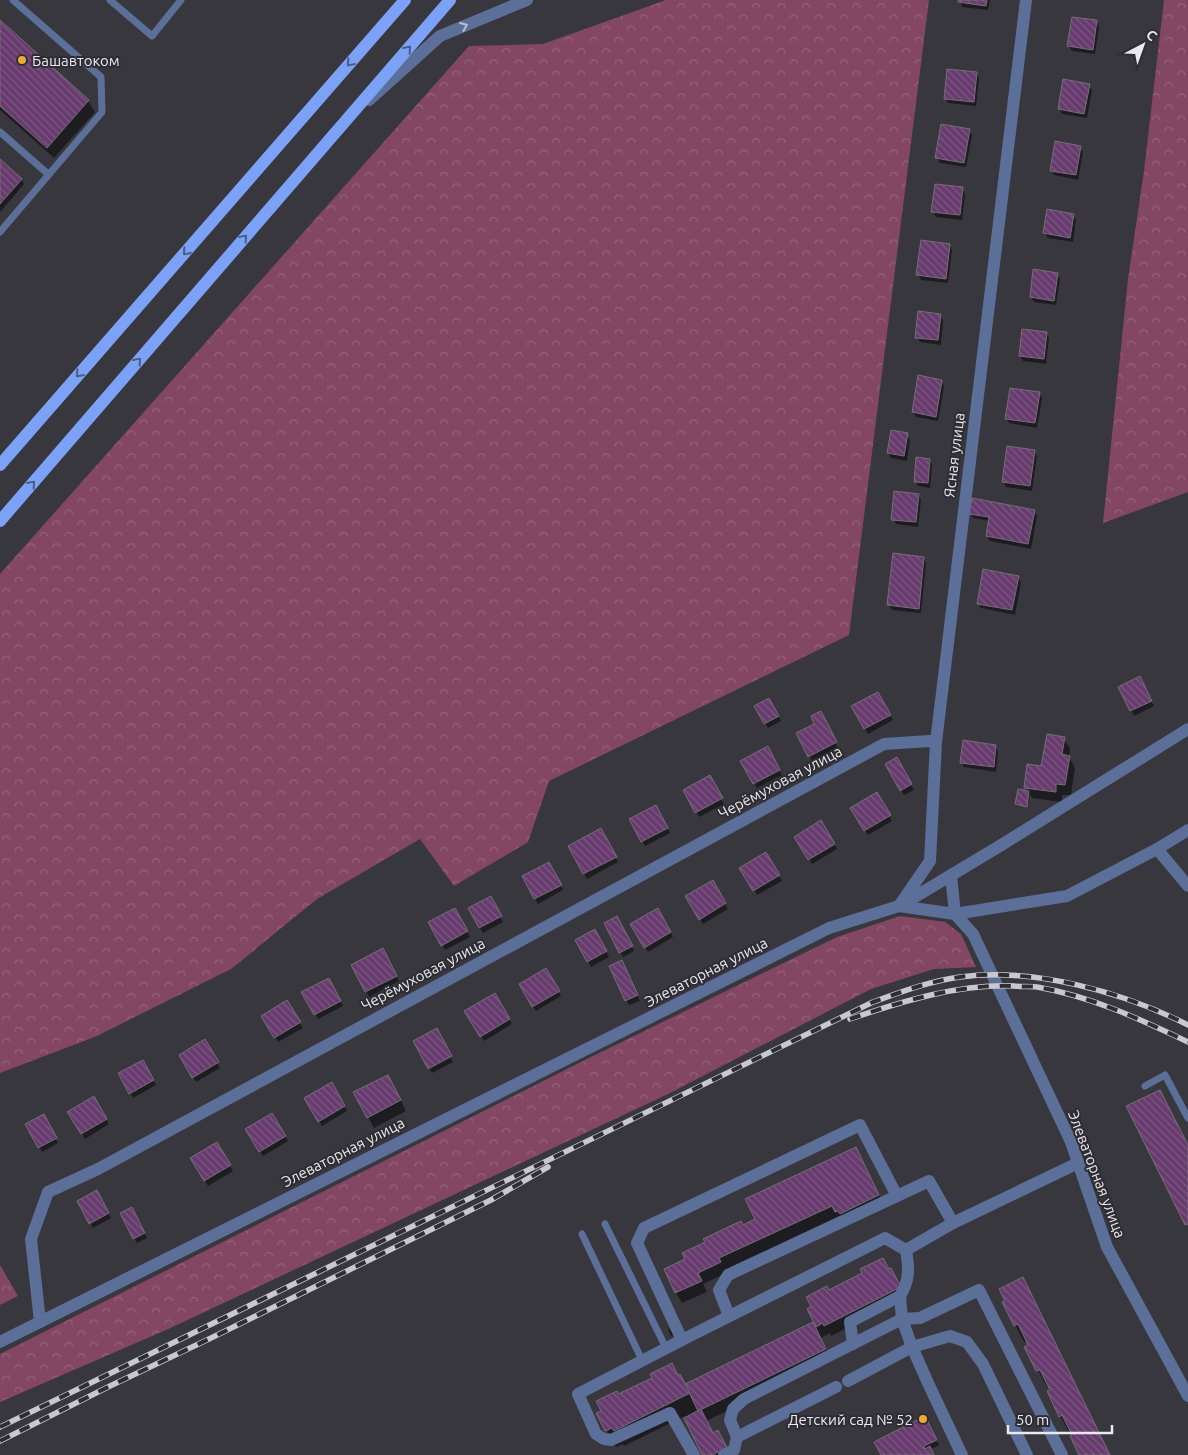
<svg xmlns="http://www.w3.org/2000/svg" width="1188" height="1455" font-family="Ubuntu,sans-serif">
<style>
.forest{fill:url(#forest-crowns)}
.shadow{fill:#0007}
.building{fill:url(#building-back-hatch);stroke:#746f75}
.lines{fill:none;stroke-linecap:round;stroke-linejoin:round}
.service{stroke:#5b6f99;stroke-width:7}
.minor{stroke:#5b6f99;stroke-width:12}
.tertiary{stroke:#5b6f99;stroke-width:12}
.primary{stroke:#7ca2f8;stroke-width:12}
.rail-casing{stroke:#c9c8cc;stroke-width:5.5}
.rail{stroke:#2e2d33;stroke-width:4;stroke-dasharray:11;stroke-linecap:butt}
.oneway{stroke:#b8bed0}
.oneway2{stroke:#4d5c82}
.poi-dot{fill:#eba93a;stroke:#2e2d33;stroke-width:2}
.labels{text-anchor:middle;dominant-baseline:central;stroke-width:4;stroke-linejoin:round;paint-order:stroke}
.poi-label{font-size:15px;fill:#eae9ed;stroke:#2e2d33;text-anchor:start}
.street-label{font-size:15px;fill:#eae9ed;stroke:#2e2d33}
</style>
<defs>
<pattern id="forest-crowns" width="20" height="18" patternUnits="userSpaceOnUse" patternTransform="scale(1.25)"><rect width="20" height="18" fill="#834764"/><path d="M2 6a3 3 0 1 1 6 0M12 15a3 3 0 1 1 6 0" fill="none" stroke="#95627a"/></pattern>
<pattern id="building-back-hatch" width="6" height="6" patternUnits="userSpaceOnUse" patternTransform="scale(1.25)"><rect width="6" height="6" fill="#673b6e"/><path d="M-1 5l2 2M0 0l6 6M5-1l2 2" fill="none" stroke="#7d5783"/></pattern>
</defs>
<rect width="100%" height="100%" fill="#38373e"/>
<!-- forest -->
<g class="forest">
<polygon points="666,0 929,0 849,635 549,781 528,842 454,886 420,839 317,899 231,969 97,1036 0,1073 0,574 469,46 543,44"/>
<polygon points="1164,0 1188,0 1188,492 1103,523 1128,279 1144,171"/>
<polygon points="900,916 945,922 961,934 976,967 934,969 871,989 668,1094 166,1330 0,1402 0,1354 589,1058 837,937"/>
<polygon points="0,1265 18,1296 0,1305"/>
</g>
<!-- shadow -->
<g class="shadow">
<polygon points="960,0 990,0 988,10 962,7"/>
<polygon points="0,22 88,101 95,112 54,158 0,110"/>
<polygon points="1096,22 1099,27 1095,54 1072,51 1069,46"/>
<polygon points="976,73 979,78 976,106 948,103 945,98"/>
<polygon points="1089,85 1092,90 1087,118 1062,114 1059,109"/>
<polygon points="969,130 972,135 966,167 940,163 937,158"/>
<polygon points="1080,147 1083,152 1078,180 1054,175 1051,170"/>
<polygon points="0,161 21,179 24,184 0,212"/>
<polygon points="962,189 965,194 962,220 936,217 933,212"/>
<polygon points="1073,215 1076,220 1073,242 1048,238 1045,233"/>
<polygon points="950,245 952,251 948,283 921,280 918,275"/>
<polygon points="1057,274 1060,279 1056,305 1034,302 1031,297"/>
<polygon points="940,315 943,320 941,345 920,342 917,337"/>
<polygon points="1023,330 1046,333 1049,338 1046,364 1023,361 1020,356"/>
<polygon points="941,381 944,386 938,421 916,417 913,412"/>
<polygon points="1039,393 1042,398 1037,428 1009,423 1006,418"/>
<polygon points="907,435 910,440 907,461 891,458 888,453"/>
<polygon points="1034,451 1037,456 1032,491 1006,487 1003,482"/>
<polygon points="929,460 932,465 930,488 918,486 915,481"/>
<polygon points="919,495 921,500 918,527 896,524 893,519"/>
<polygon points="1034,511 1037,516 1031,549 990,541 987,536 990,521 973,518 970,513"/>
<polygon points="923,558 926,563 921,613 892,610 889,605"/>
<polygon points="1018,577 1021,582 1015,615 981,608 978,603"/>
<polygon points="1142,683 1154,706 1134,716 1120,687"/>
<polygon points="878,693 893,720 868,734 853,707"/>
<polygon points="768,699 781,721 768,728 756,706"/>
<polygon points="820,713 838,748 812,761 809,756 816,724"/>
<polygon points="1064,739 1070,749 1069,757 1075,768 1071,795 1062,795 1062,802 1032,798 1030,794 1028,806 1016,803 1028,792 1026,787"/>
<polygon points="995,746 998,751 996,772 964,767 961,762"/>
<polygon points="767,748 782,775 757,788 742,761"/>
<polygon points="897,759 914,790 904,795 886,764"/>
<polygon points="710,777 724,804 699,817 685,790"/>
<polygon points="876,793 892,821 868,835 851,808"/>
<polygon points="656,806 670,833 645,846 631,819"/>
<polygon points="821,822 837,849 812,864 795,837"/>
<polygon points="601,829 618,862 587,879 569,846"/>
<polygon points="766,854 782,881 757,895 741,868"/>
<polygon points="549,863 563,890 538,904 524,877"/>
<polygon points="712,882 728,909 703,924 687,897"/>
<polygon points="491,898 503,922 483,933 470,909"/>
<polygon points="455,910 470,937 445,950 430,923"/>
<polygon points="657,910 673,937 648,952 632,925"/>
<polygon points="617,918 634,951 623,957 606,923"/>
<polygon points="594,930 609,957 591,967 576,940"/>
<polygon points="382,950 399,981 369,997 353,966"/>
<polygon points="624,967 640,1001 629,1005 626,1000"/>
<polygon points="545,969 561,996 536,1011 520,984"/>
<polygon points="328,979 343,1006 318,1019 303,992"/>
<polygon points="494,994 512,1024 484,1041 466,1011"/>
<polygon points="287,1002 303,1028 278,1042 263,1016"/>
<polygon points="436,1030 453,1062 432,1073 415,1042"/>
<polygon points="205,1041 220,1068 196,1082 180,1055"/>
<polygon points="142,1061 156,1085 133,1098 119,1074"/>
<polygon points="331,1084 347,1111 322,1126 306,1099"/>
<polygon points="394,1087 406,1111 374,1128 368,1117"/>
<polygon points="93,1098 109,1124 85,1139 69,1112"/>
<polygon points="272,1114 288,1141 263,1156 247,1129"/>
<polygon points="43,1116 58,1143 42,1152 27,1125"/>
<polygon points="217,1144 233,1171 208,1186 192,1159"/>
<polygon points="856,1148 884,1206 839,1216 724,1270 726,1273 703,1284 707,1292 682,1303 676,1293 687,1260 743,1226 756,1220"/>
<polygon points="96,1192 111,1218 93,1228 79,1201"/>
<polygon points="134,1214 147,1238 137,1243 134,1238"/>
<polygon points="882,1259 906,1298 831,1336 830,1333 821,1338 832,1361 706,1421 713,1434 730,1455 704,1455 685,1416 624,1446 623,1444 616,1447 598,1414 602,1412 618,1396 678,1376 685,1385 815,1323 828,1291 863,1274"/>
<polygon points="1032,1295 1110,1455 1080,1455 1072,1431 1069,1432 1060,1416 1049,1386 1047,1387 1026,1348 1029,1346 1027,1341 1024,1342 1004,1303"/>
<polygon points="672,1328 675,1334 671,1336 668,1329"/>
<polygon points="924,1417 939,1445 930,1450 933,1455 882,1455"/>
</g>
<!-- building -->
<g class="building">
<polygon points="958,0 987,0 986,6 958,2"/>
<polygon points="1072,17 1097,20 1093,50 1067,46"/>
<polygon points="0,20 89,100 47,148 0,106"/>
<polygon points="947,69 977,72 974,102 944,99"/>
<polygon points="1063,79 1090,84 1084,114 1058,109"/>
<polygon points="941,124 970,129 964,163 935,158"/>
<polygon points="1055,141 1081,146 1076,175 1050,171"/>
<polygon points="0,159 22,179 0,204"/>
<polygon points="935,184 963,187 960,215 931,212"/>
<polygon points="1047,209 1074,214 1070,238 1043,233"/>
<polygon points="921,240 950,244 946,279 916,275"/>
<polygon points="1033,269 1058,273 1054,301 1030,297"/>
<polygon points="918,311 941,314 938,340 915,338"/>
<polygon points="1022,329 1047,332 1044,359 1019,356"/>
<polygon points="918,375 942,380 936,417 912,412"/>
<polygon points="1010,388 1040,392 1035,423 1005,419"/>
<polygon points="891,430 908,433 904,456 887,453"/>
<polygon points="1007,446 1035,450 1030,486 1002,482"/>
<polygon points="916,457 930,459 928,483 914,482"/>
<polygon points="894,491 919,494 916,522 891,520"/>
<polygon points="972,498 1035,510 1028,544 986,536 989,517 969,514"/>
<polygon points="893,553 924,557 919,609 887,605"/>
<polygon points="983,569 1019,576 1012,610 977,604"/>
<polygon points="1140,676 1152,701 1130,711 1118,687"/>
<polygon points="878,692 891,715 864,729 851,706"/>
<polygon points="769,698 779,716 764,724 754,706"/>
<polygon points="821,711 837,742 808,757 796,733 814,724 811,716"/>
<polygon points="1047,734 1065,737 1062,754 1070,756 1065,785 1056,784 1056,792 1024,788 1027,764 1041,766"/>
<polygon points="963,740 996,745 994,767 960,763"/>
<polygon points="768,746 780,770 753,784 740,761"/>
<polygon points="897,757 912,784 900,791 885,764"/>
<polygon points="710,775 723,798 695,813 683,790"/>
<polygon points="1018,789 1029,791 1027,807 1015,804"/>
<polygon points="877,792 891,815 864,831 850,808"/>
<polygon points="656,805 668,828 641,842 629,819"/>
<polygon points="821,820 835,844 808,860 794,837"/>
<polygon points="601,828 617,857 583,874 568,846"/>
<polygon points="766,852 780,875 753,891 739,868"/>
<polygon points="549,862 562,885 534,899 522,876"/>
<polygon points="713,880 726,903 699,920 685,896"/>
<polygon points="491,896 502,916 479,928 468,908"/>
<polygon points="455,908 468,931 441,946 428,922"/>
<polygon points="658,908 671,932 644,948 630,924"/>
<polygon points="617,916 633,946 619,953 604,923"/>
<polygon points="595,929 607,951 587,962 575,940"/>
<polygon points="383,948 397,976 365,992 351,965"/>
<polygon points="622,960 638,995 625,1001 609,966"/>
<polygon points="546,968 560,991 532,1007 519,984"/>
<polygon points="329,978 341,1001 314,1015 301,992"/>
<polygon points="495,993 510,1019 480,1037 464,1011"/>
<polygon points="287,1000 301,1022 274,1038 261,1016"/>
<polygon points="437,1028 452,1056 428,1069 413,1041"/>
<polygon points="205,1039 219,1062 192,1078 179,1055"/>
<polygon points="143,1060 154,1080 129,1094 118,1073"/>
<polygon points="388,1075 401,1100 367,1118 353,1092"/>
<polygon points="332,1082 345,1106 318,1122 304,1098"/>
<polygon points="1160,1090 1188,1145 1188,1224 1185,1225 1126,1106"/>
<polygon points="94,1096 107,1119 81,1134 67,1112"/>
<polygon points="272,1113 286,1136 259,1152 245,1129"/>
<polygon points="44,1114 57,1138 38,1148 25,1124"/>
<polygon points="217,1142 231,1165 204,1181 190,1158"/>
<polygon points="856,1147 879,1195 840,1214 838,1211 835,1212 832,1206 719,1258 721,1262 698,1273 702,1281 675,1293 664,1269 685,1259 682,1253 705,1242 703,1239 741,1221 743,1225 755,1219 745,1199"/>
<polygon points="97,1190 109,1213 89,1224 77,1201"/>
<polygon points="132,1207 145,1233 133,1239 120,1213"/>
<polygon points="883,1258 889,1269 891,1268 901,1287 824,1326 823,1323 816,1327 807,1309 811,1306 806,1297 827,1286 829,1290 862,1273 860,1269"/>
<polygon points="1023,1277 1110,1455 1079,1455 1070,1436 1072,1435 1062,1415 1059,1417 1047,1391 1050,1390 1040,1370 1036,1371 1024,1347 1028,1345 1018,1324 1014,1326 1002,1302 1005,1301 999,1289"/>
<polygon points="813,1322 826,1349 698,1411 685,1384"/>
<polygon points="672,1363 678,1375 680,1374 690,1393 614,1431 612,1428 605,1431 596,1413 601,1411 596,1401 617,1391 618,1394 652,1378 650,1374"/>
<polygon points="701,1409 713,1433 718,1430 727,1448 712,1455 702,1455 684,1418"/>
<polygon points="925,1416 937,1440 924,1446 925,1449 930,1446 934,1455 881,1455 874,1442"/>
</g>
<g class="lines">
<!-- service -->
<g class="service">
<polyline points="110,0 152,36 181,0"/>
<polyline points="0,132 48,174"/>
<polyline points="0,232 102,112 101,77 13,0"/>
<polyline points="1145,1086 1165,1075 1188,1118"/>
<polyline points="605,1224 666,1348"/>
<polyline points="582,1234 642,1360"/>
</g>
<!-- minor -->
<g class="minor">
<polyline points="1157,849 1188,830"/>
<polyline points="951,875 955,914 1067,896 1157,849 1188,886"/>
<polyline points="903,904 1003,844 1188,729"/>
<polyline points="899,906 930,861 936,742 1026,0"/>
<polyline points="906,1250 953,1223 1078,1163"/>
<polyline points="729,1316 719,1290 728,1275 929,1181 953,1223"/>
<polyline points="40,1322 31,1239 48,1192 98,1169 884,744 929,741 936,742"/>
<polyline points="682,1340 637,1243 644,1228 860,1125 897,1196"/>
<polyline points="0,1342 829,928 899,906 955,914 973,934 1071,1142 1107,1247 1188,1396"/>
<polyline points="853,1344 850,1322 900,1296"/>
<polyline points="848,1381 912,1347 950,1336 967,1342 983,1364 1027,1455"/>
<polyline points="737,1437 836,1387"/>
<path d="M 694,1455 L 670,1413 L 611,1440 L 604,1439 L 596,1434 L 578,1394 L 682,1340 L 885,1238 L 906,1250 C 909,1268 910,1280 900,1296 L 902,1319 L 912,1347 L 928,1383 L 962,1455"/>
<polyline points="724,1455 734,1450 737,1437 730,1420 733,1409 744,1399 902,1319 920,1318 979,1290 1062,1455"/>
</g>
<!-- tertiary -->
<polyline class="tertiary" points="369,100 440,36 527,0"/>
<!-- primary -->
<g class="primary">
<polyline points="0,465 405,0"/>
<polyline points="0,521 450,0"/>
</g>
<!-- rail casing -->
<g class="rail-casing">
<g id="rail">
<path d="M 850,1019 C 903,1001 958,984 1014,986 C 1022,987 1030,986 1037,987 C 1090,996 1140,1019 1188,1042"/>
<path d="M 0,1427 L 873,1002 C 901,992 930,981 960,977 C 1033,967 1123,992 1188,1025"/>
<polyline points="0,1441 110,1386 209,1339 491,1200 548,1167"/>
</g>
</g>
<!-- rail -->
<use href="#rail" class="rail"/>
</g>
<!-- one-way arrows -->
<defs><path id="oneway-chevron" d="M-2-3.5L2.5 0L-2 3.5" fill="none" stroke-width="1.6" stroke-linecap="round" stroke-linejoin="round" transform="scale(1.25)"/></defs>
<use class="oneway" href="#oneway-chevron" transform="translate(464 26) rotate(-23)"/>
<g class="oneway2">
<use href="#oneway-chevron" transform="translate(408 49) rotate(-49)"/>
<use href="#oneway-chevron" transform="translate(350 63) rotate(131)"/>
<use href="#oneway-chevron" transform="translate(244 238) rotate(-49)"/>
<use href="#oneway-chevron" transform="translate(186 252) rotate(131)"/>
<use href="#oneway-chevron" transform="translate(138 361) rotate(-49)"/>
<use href="#oneway-chevron" transform="translate(79 374) rotate(131)"/>
<use href="#oneway-chevron" transform="translate(32 484) rotate(-49)"/>
</g>
<!-- markers -->
<g class="poi-dot">
<circle cx="22" cy="60" r="5"/>
<circle cx="923" cy="1419" r="5"/>
</g>
<g class="labels">
<!-- poi labels -->
<g class="poi-label">
<text x="32" y="60">Башавтоком</text>
<text x="913" y="1419" text-anchor="end">Детский сад № 52</text>
</g>
<!-- street labels -->
<g class="street-label">
<text transform="translate(954 455) rotate(-83)">Ясная улица</text>
<text transform="translate(780 782) rotate(-28)">Черёмуховая улица</text>
<text transform="translate(706 972) rotate(-27)">Элеваторная улица</text>
<text transform="translate(423 974) rotate(-28)">Черёмуховая улица</text>
<text transform="translate(343 1152) rotate(-27)">Элеваторная улица</text>
<text transform="translate(1097 1174) rotate(69)">Элеваторная улица</text>
</g>
</g>
<!-- north arrow -->
<g transform="translate(1143 45) rotate(41)" stroke="#2e2d33" stroke-width="4" paint-order="stroke">
<path d="M0-4L9 19L0 12L-9 19Z" fill="#eae9ed"/>
<text y="-8" font-size="14" font-weight="bold" text-anchor="middle" fill="#eae9ed">С</text>
</g>
<!-- scale -->
<path d="M1008 1425v8h104v-8" fill="none" stroke="#eae9ed" stroke-width="2.5"/>
<text x="1016" y="1425" font-size="15" fill="#eae9ed" stroke="#2e2d33" stroke-width="4" paint-order="stroke">50 m</text>
</svg>
